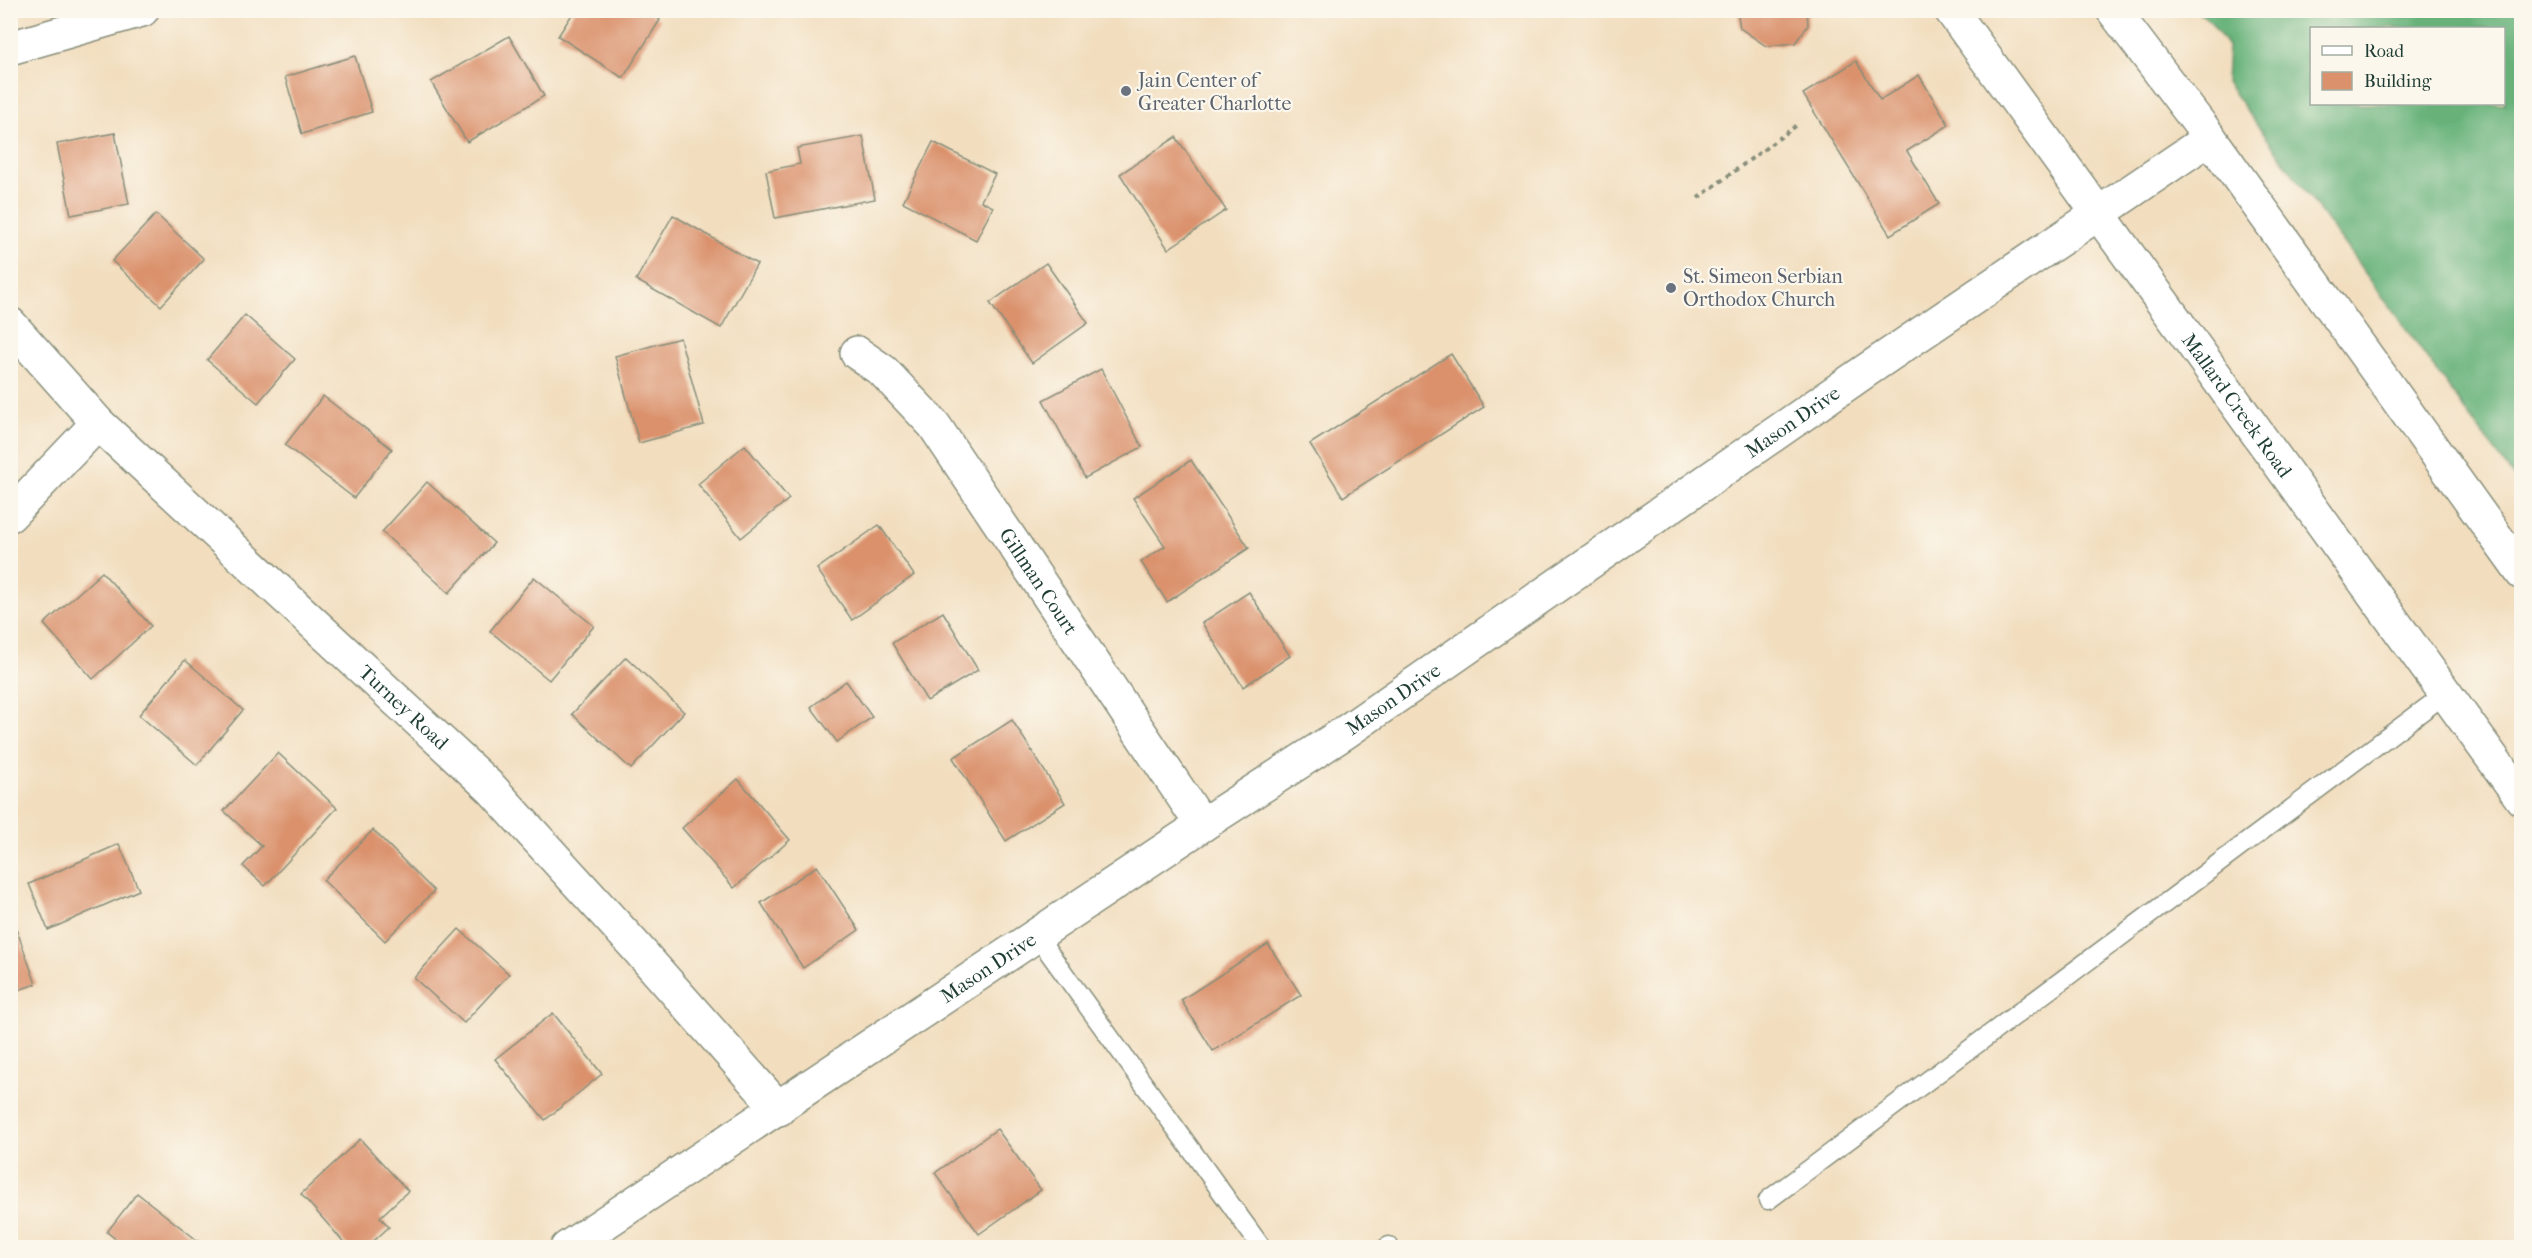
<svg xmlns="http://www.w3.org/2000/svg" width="2532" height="1258" font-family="'IM FELL French Canon',serif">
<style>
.forest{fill:#68b27a;stroke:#447857;stroke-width:1.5;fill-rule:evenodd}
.building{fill:#da916c}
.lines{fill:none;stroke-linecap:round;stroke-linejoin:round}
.service-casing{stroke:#888e7a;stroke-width:21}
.minor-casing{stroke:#888e7a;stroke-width:36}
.secondary-casing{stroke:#888e7a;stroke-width:36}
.path{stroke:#888e7a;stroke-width:4;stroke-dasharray:4.5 4.5;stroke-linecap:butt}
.service{stroke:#fff;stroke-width:18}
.minor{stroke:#fff;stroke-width:33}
.secondary{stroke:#fff;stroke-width:33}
.worship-dot{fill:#6b7280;stroke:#fbf7ec;stroke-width:2}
.labels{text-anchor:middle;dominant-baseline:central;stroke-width:4.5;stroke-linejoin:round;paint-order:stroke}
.worship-label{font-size:20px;fill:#5b616d;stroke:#fbf7ec;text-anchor:start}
.street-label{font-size:20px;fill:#1f3d34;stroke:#fbf7ec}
</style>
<rect width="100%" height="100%" fill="#fbf7ec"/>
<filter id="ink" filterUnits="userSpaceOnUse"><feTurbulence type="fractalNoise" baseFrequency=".0167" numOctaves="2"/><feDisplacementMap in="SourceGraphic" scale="12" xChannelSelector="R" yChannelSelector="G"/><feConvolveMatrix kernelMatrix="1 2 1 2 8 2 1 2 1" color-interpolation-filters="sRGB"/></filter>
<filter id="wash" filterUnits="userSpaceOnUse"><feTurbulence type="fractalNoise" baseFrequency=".008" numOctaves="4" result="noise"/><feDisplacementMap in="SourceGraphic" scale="24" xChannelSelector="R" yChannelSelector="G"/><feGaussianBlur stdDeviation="1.35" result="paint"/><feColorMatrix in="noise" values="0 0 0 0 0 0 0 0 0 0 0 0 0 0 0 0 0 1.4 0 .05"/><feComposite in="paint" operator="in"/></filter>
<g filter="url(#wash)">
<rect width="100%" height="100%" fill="#f2debf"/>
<!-- forest -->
<path class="forest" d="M 2197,11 L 2521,11 L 2521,487 L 2226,82 L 2228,46 L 2210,21 ZM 2312,28 L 2504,28 L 2504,104 L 2312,104 Z"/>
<g id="blocks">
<!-- building -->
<g class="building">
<polygon points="575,10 645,10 660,20 623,78 558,36"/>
<polygon points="1737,10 1807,10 1808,25 1795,43 1766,46 1740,28"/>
<polygon points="509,36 544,96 467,142 431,82"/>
<polygon points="355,56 372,112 302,134 285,77"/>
<polygon points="1856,61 1880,100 1919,75 1949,125 1907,151 1939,204 1890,235 1803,94"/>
<polygon points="115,133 129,204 71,215 57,144"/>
<polygon points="863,136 875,199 775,218 766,171 800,164 797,148"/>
<polygon points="1176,137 1226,210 1168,249 1120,174"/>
<polygon points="933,142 995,174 981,201 993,207 976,240 903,202"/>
<polygon points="156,214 204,259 161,306 112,261"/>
<polygon points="673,215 757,264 721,328 636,280"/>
<polygon points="1046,263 1088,323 1032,363 990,303"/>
<polygon points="245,315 295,359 258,403 207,360"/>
<polygon points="680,338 704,425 639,443 615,356"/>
<polygon points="1451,354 1484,407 1343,497 1310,444"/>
<polygon points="1101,369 1142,447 1085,478 1043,400"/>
<polygon points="323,396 392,449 354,498 285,445"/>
<polygon points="745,445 789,499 741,538 698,484"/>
<polygon points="1191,460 1249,548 1167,602 1141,562 1165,546 1133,498"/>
<polygon points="427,482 494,543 449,593 382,532"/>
<polygon points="879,525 914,575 852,620 817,569"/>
<polygon points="102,572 151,626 93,679 44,624"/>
<polygon points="534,577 594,626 549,680 490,631"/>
<polygon points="1249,592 1290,656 1243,687 1202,623"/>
<polygon points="943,612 978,670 927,701 892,643"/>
<polygon points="626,657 684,712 631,769 572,714"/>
<polygon points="185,660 243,710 197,765 139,715"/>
<polygon points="846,681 872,717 837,742 811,707"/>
<polygon points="1012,720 1065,803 1006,841 953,758"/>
<polygon points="278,753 337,808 265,886 243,866 262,846 224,811"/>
<polygon points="738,779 790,840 734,888 682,828"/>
<polygon points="373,830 434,891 385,941 323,880"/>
<polygon points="119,844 139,890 48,930 29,884"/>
<polygon points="817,866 859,930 803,968 761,903"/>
<polygon points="10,911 36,984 10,993"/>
<polygon points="459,929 509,974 464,1023 414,978"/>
<polygon points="1268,944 1301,995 1213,1051 1181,1000"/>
<polygon points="553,1013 602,1074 545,1120 495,1059"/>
<polygon points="997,1129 1041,1190 979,1234 935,1173"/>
<polygon points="360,1139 408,1191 380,1217 389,1227 366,1248 349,1248 301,1194"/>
<polygon points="137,1193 207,1248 127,1248 107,1232"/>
</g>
</g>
</g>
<g filter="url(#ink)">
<use href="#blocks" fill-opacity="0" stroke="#888e7a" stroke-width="1.5"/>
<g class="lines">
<!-- service casing -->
<g class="service-casing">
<g id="service">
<polyline points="1037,936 1262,1248"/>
<polyline points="1768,1200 2445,694"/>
<polyline points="1386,1248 1389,1246"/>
</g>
</g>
<!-- minor casing -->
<g class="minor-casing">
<g id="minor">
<polyline points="10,48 142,10"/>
<path id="s1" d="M 10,324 L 98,423 L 492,789 L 636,947 L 779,1109"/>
<path id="s2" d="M 857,353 L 883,371 L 934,425 L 1202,825"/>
<polyline points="10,515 98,423"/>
<path id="s3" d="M 567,1248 L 1202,825 L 1344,733 L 1864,372 L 2210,138"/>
</g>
</g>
<!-- secondary casing -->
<g class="secondary-casing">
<g id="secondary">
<path id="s4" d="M 1951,10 L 2522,799"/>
<polyline points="2113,10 2210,138 2522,573"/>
</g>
</g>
<!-- path -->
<polyline class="path" points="1698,198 1797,125"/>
<!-- service -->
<use href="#service" class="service"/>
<!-- minor -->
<use href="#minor" class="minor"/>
<!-- secondary -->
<use href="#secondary" class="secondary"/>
</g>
</g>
<!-- markers -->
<g class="worship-dot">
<circle cx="1126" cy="91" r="6"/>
<circle cx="1671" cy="288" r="6"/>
</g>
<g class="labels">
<!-- worship labels -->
<g class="worship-label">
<text x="1138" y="80">Jain Center of<tspan x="1138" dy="23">Greater Charlotte</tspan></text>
<text x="1683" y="276">St. Simeon Serbian<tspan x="1683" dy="23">Orthodox Church</tspan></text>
</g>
<!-- street labels -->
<g class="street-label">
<text stroke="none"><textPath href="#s4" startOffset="488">Mallard Creek Road</textPath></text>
<text stroke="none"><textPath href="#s3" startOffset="1478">Mason Drive</textPath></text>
<text stroke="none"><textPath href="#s2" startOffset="294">Gillman Court</textPath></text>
<text stroke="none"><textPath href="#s3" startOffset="992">Mason Drive</textPath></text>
<text stroke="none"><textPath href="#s1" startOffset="550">Turney Road</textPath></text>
<text stroke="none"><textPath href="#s3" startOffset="506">Mason Drive</textPath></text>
</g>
</g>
<!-- margin -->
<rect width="2532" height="1258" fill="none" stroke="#fbf7ec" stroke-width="36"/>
<!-- legend -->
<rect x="2310" y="27" width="195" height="78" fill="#fbf7ec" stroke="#a3ada2" stroke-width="1.5"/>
<rect x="2322" y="46" width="30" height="9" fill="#ffffff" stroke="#a3ada2" stroke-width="1.5"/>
<text x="2364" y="57" font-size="18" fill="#1f3d34">Road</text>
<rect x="2322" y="72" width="30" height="18" fill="#da916c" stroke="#a3ada2" stroke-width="1.5"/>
<text x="2364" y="87" font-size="18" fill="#1f3d34">Building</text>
</svg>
